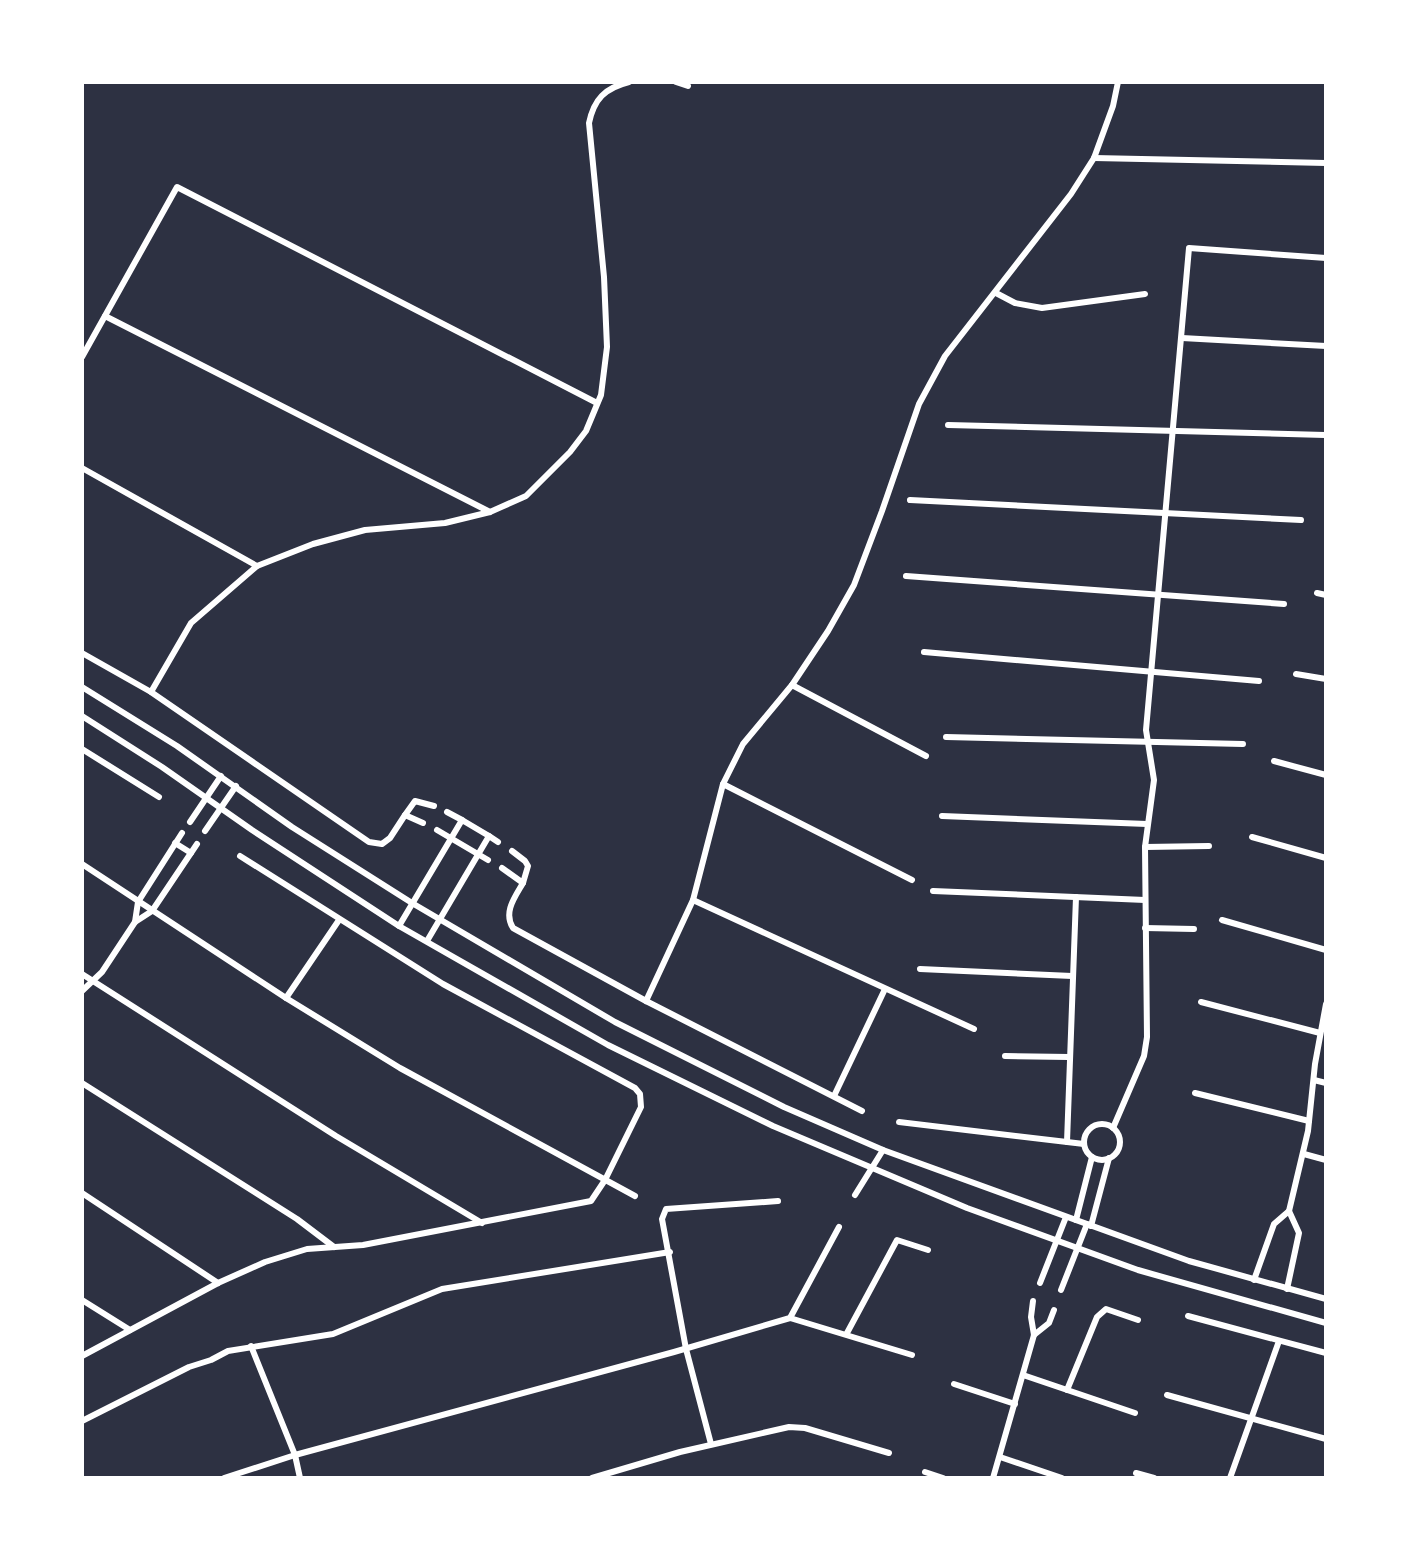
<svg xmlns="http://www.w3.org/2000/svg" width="1408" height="1560" font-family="'PT Sans',sans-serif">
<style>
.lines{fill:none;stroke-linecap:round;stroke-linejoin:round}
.minor{stroke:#fff;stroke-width:6}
</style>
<rect width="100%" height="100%" fill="#2d3142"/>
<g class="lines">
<!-- minor -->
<g class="minor">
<polyline points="676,82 688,86"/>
<polyline points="1094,158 1326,163"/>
<polyline points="996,293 1015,303 1042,308 1145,294"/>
<polyline points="105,316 490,512"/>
<polyline points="1182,338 1326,346"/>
<polyline points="82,357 177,187 597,403"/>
<polyline points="948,425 1325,435"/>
<polyline points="82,468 257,566 191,623 151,692"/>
<polyline points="910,500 1301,520"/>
<path d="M 257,566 L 313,544 L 365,530 L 445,523 L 490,512 L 526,496 L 570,452 L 586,431 L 601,395 L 607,347 L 604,277 L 589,123 C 594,99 605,88 629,82"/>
<polyline points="906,576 1284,604"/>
<polyline points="1317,593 1326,595"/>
<polyline points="924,652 1259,681"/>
<polyline points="82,653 151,692 369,842 382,844 390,838 405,815"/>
<polyline points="1296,674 1326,679"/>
<polyline points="792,685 926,756"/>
<polyline points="82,687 177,746 292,827 412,903 615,1022 784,1107 883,1150 1189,1261 1326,1299"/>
<polyline points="82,716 162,767 252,830 399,926 608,1045 773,1126 967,1208 1138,1270 1326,1323"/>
<polyline points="946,737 1243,744"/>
<polyline points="82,749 159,797"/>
<polyline points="1274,761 1326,775"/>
<polyline points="723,784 912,880"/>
<polyline points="447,812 462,820"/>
<polyline points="942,816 1147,824"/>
<polyline points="190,822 221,776"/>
<polyline points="423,823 405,815 415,801 434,806"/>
<polyline points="437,830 488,860"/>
<polyline points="205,831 236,786"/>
<polyline points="489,836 498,842"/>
<polyline points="1252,837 1326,858"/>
<polyline points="175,843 191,853"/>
<polyline points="1145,847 1209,846"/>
<polyline points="82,864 286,998 400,1068 635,1196"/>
<polyline points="502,868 523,883 528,866 525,861 512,851"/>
<path d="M 523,883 C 515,897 503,912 513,928 L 646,1001 L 693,900 L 723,784 L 743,744 L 792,685 L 828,631 L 854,585 L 882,511 L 919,404 L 945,356 L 1071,194 L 1094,158 L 1113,106 L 1118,82"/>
<polyline points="933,891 1145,900"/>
<polyline points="693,900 974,1029"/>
<polyline points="1222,920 1326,950"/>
<polyline points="135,922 138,902 182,833"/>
<polyline points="399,926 462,820 489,836 427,941"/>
<polyline points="1145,928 1194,929"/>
<polyline points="920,969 1072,976"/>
<polyline points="82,974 336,1136 482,1223"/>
<polyline points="82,991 102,972 135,922 152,911 197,844"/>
<polyline points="286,998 339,920"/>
<polyline points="646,1001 862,1111"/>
<polyline points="1201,1002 1320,1033"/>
<polyline points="1005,1056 1069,1057"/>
<polyline points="1314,1080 1326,1083"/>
<polyline points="82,1083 297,1219 334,1247"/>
<polyline points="1195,1093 1309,1121"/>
<polyline points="834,1096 885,989"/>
<polyline points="899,1122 1084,1144"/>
<circle cx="1102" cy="1142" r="18"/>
<polyline points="1113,1128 1144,1056 1147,1037 1145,847 1154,780 1146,730 1189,248 1326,258"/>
<polyline points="1067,1142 1076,897"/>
<polyline points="1304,1154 1326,1160"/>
<polyline points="82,1193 218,1283"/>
<polyline points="855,1195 883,1150"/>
<polyline points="1289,1211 1308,1131 1315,1064 1326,1004"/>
<polyline points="1076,1220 1092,1157"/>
<polyline points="1091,1226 1109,1158"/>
<polyline points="1254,1280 1274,1224 1289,1211 1299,1233 1287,1289"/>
<polyline points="1040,1283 1066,1217"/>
<polyline points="1061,1290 1087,1224"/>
<polyline points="82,1300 130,1330"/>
<polyline points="1188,1316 1326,1353"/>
<polyline points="790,1318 912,1355"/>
<polyline points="847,1333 897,1240 928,1250"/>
<polyline points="1034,1335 1049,1323 1054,1310"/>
<polyline points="251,1346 295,1455 300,1478"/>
<polyline points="82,1356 218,1283 265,1262 307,1249 363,1245 591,1201 605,1180 641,1107 640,1094 635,1088 443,984 240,856"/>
<polyline points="1023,1375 1135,1413"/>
<polyline points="954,1384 1015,1404"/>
<polyline points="1067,1390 1097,1317 1106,1309 1138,1320"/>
<polyline points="1167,1395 1326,1439"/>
<polyline points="82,1421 189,1367 211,1360 228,1351 333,1334 442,1289 670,1252"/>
<polyline points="711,1444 686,1349 662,1219 666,1209 778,1201"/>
<polyline points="1000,1457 1062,1478"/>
<polyline points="925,1472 943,1478"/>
<polyline points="1136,1473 1154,1478"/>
<polyline points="224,1478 295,1455 674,1352 790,1318 839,1227"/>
<polyline points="592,1478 680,1452 789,1427 805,1428 889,1453"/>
<polyline points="993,1478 1034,1335 1031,1317 1033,1301"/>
<polyline points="1230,1478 1279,1341"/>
</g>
</g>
<!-- border -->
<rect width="1408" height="1560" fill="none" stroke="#ffffff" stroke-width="168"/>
</svg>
